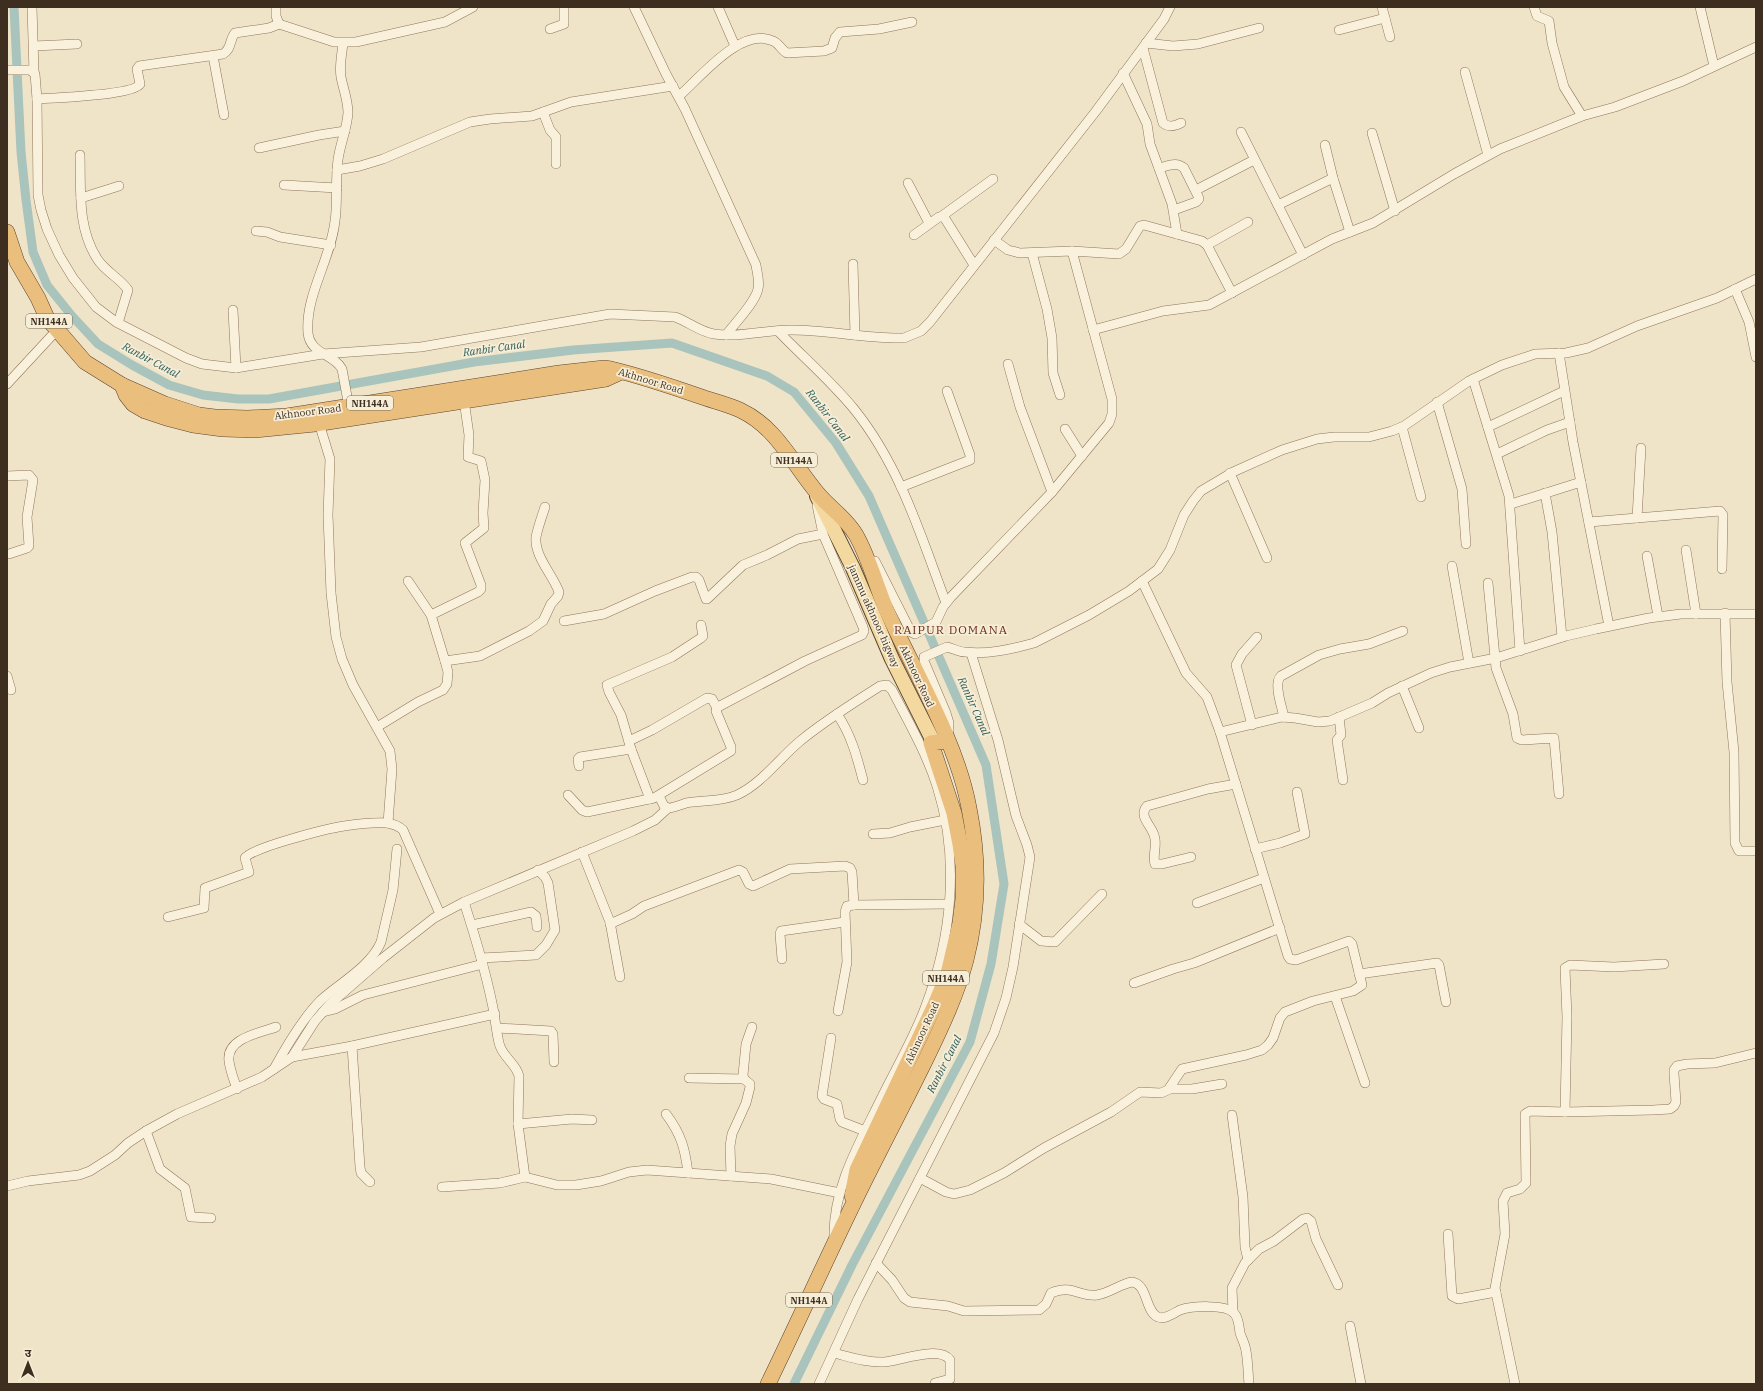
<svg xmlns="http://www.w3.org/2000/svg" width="1763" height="1391" font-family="'IBM Plex Serif','Noto Sans Devanagari',serif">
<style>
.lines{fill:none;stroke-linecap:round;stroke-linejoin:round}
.canal{stroke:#a9c4bc;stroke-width:9}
.minor-casing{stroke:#8d765c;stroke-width:10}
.primary-casing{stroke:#5b4430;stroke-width:16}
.trunk-casing{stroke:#5b4430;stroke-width:16}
.minor{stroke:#faf1dc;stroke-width:9}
.primary{stroke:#f3d9a0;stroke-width:14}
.trunk{stroke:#eabe7c;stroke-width:15}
.labels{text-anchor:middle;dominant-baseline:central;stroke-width:3.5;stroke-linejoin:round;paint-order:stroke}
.shield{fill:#f7eed8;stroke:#756857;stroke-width:1}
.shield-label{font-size:9px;font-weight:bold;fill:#3d2e20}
.street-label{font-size:10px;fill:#3d2e20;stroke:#f7eed8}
.water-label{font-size:11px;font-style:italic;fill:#2f5d5a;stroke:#f7eed8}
.quarter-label{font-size:12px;letter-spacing:1px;fill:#6b2e1e;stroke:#f7eed8}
</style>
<rect width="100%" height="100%" fill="#f0e4c8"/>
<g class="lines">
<!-- canal -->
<polyline class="canal" points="14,7 21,152 26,200 33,252 47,285 72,316 98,344 132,365 169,385 203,395 238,399 269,399 474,362 573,350 672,343 767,376 794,392 836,443 869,496 986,765 1004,884 991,964 970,1042 852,1265 794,1384"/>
<!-- minor casing -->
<g class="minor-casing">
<g id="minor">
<polyline points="32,7 34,73"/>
<polyline points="276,7 276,16 279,24 334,42 356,42 445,22 473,7"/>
<path d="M 634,7 L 666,74 L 685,109 L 756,265 C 757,273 760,281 758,289 C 755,303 735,323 726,335"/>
<polyline points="718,7 735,46"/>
<polyline points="1382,7 1390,37"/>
<polyline points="1534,7 1537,16 1549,21 1552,43 1564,87 1582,116"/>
<polyline points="1700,7 1714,66"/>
<polyline points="550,29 564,24 564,7"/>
<polyline points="1339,30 1385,18"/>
<path d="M 343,43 C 342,54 339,66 341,77 C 343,88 348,100 348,113 C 347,129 340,144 338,160 C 335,180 338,201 335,221 C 331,259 305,295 308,333 C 310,354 334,354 342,369 L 349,407"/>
<polyline points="1146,43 1173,46 1198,44 1259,28"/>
<polyline points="34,46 77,44"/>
<path d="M 1143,48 L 1163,123 C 1169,128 1175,126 1181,123"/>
<polyline points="213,56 224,115"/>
<path d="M 7,70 L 30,70 L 35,74 L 37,99 L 38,195 L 41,210 L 47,229 L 59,255 L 73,278 L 96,307 L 116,322 L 186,358 L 202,364 L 236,368 L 323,354 L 421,347 L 610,314 L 675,317 C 689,322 700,332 714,334 C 739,338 765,330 791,330 C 829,330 866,339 904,338 L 921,331 L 930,322 L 1096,111 L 1164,19 L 1170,7"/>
<polyline points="1465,72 1488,155"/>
<polyline points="1123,73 1147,124 1150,144 1172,204 1177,234"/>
<path d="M 679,96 C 700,78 741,26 773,41 C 779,43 781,50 787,53 L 824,51 L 832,48 L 835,38 L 840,32 L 879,29 L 912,22"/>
<path d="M 37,99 C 53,98 134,95 140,84 L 137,69 L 139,66 L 223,54 C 232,49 229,40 235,33 L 269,28 L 279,24"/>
<polyline points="543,112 550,130 556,137 556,164"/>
<polyline points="1241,132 1303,255"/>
<polyline points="1372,133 1395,211"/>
<polyline points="1325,145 1333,178 1350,232"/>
<polyline points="259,148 319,135 345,131"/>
<path d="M 80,155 C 81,190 77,229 98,260 C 105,271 123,281 128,290 L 118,323"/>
<path d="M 1159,168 C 1168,166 1176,161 1184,168 L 1198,196 L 1199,199 L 1196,202 L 1174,210"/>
<polyline points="337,170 360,166 383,159 470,122 490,119 532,116 571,102 673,86"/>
<polyline points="908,183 929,223"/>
<polyline points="284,185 337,188"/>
<polyline points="1196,190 1254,160"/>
<polyline points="81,198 119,186"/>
<polyline points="1278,205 1333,178"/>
<polyline points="942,216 993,179"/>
<polyline points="256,231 267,232 280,237 331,245"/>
<polyline points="914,235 939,217 944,217 974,265"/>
<polyline points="994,240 1008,250 1020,253 1072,251 1119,254 1126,249 1140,226 1144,225 1202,241 1207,245 1232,293"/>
<polyline points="1207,245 1248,222"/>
<polyline points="1032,253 1047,309 1052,338 1053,373 1060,395"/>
<polyline points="853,264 855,335"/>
<polyline points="1735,289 1749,322 1756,357"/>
<polyline points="233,310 236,368"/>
<polyline points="1093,330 1163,311 1209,305 1332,239 1373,223 1454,174 1500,149 1582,116 1615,107 1683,81 1756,47"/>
<path d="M 778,331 C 803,357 831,381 854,409 C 900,466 921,536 946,603"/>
<polyline points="1559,353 1573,442 1609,626"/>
<polyline points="1008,364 1020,407 1052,492"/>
<polyline points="1473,379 1509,496 1520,651"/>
<polyline points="7,384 57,330"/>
<polyline points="1437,402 1462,489 1466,544"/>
<polyline points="319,423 330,459 328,515 331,593 336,637 342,659 353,685 390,751 392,769 388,823"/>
<polyline points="1402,427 1421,497"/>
<polyline points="1488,427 1564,391"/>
<polyline points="1065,429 1082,456"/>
<polyline points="1497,454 1547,430 1570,422"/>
<polyline points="1230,473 1267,558"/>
<polyline points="7,476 29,475 33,480 27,517 29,546 27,548 9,554"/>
<polyline points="901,487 970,460 970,455 947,391"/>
<polyline points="1545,493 1552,532 1562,637"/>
<polyline points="1511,504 1581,482"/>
<polyline points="1637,518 1641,448"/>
<polyline points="1589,522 1720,511 1723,515 1722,569"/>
<polyline points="1686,550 1696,614"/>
<polyline points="1647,556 1658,616"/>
<polyline points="875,561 911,632 915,634 936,622 943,607 951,597 1052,492 1109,423 1112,414 1112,399 1072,251"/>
<polyline points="1452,566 1469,663"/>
<polyline points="1142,581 1186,673 1207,697 1220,732 1282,717 1295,718 1318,722 1330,721 1372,703 1388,693 1431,673 1450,667 1496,658 1566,636 1596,629 1649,618 1681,614 1756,614"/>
<polyline points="1488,583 1496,668 1513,714 1517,738 1522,740 1554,738 1559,794"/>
<polyline points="1725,613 1727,682 1734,752 1735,843 1739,851 1756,851"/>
<polyline points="431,615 478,592 481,589 481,585 465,543 484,528 483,513 485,480 481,461 468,457 469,435 464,400"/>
<polyline points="564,621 604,614 655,591 692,577 696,577 699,580 706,599 707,599 743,565 767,555 798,539 823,534"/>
<path d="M 445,661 L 480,656 L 529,631 L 543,621 L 551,604 L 558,596 L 559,592 C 553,575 534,556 536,537 C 538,527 542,516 545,507"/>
<polyline points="7,676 11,690"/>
<polyline points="1402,686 1419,728"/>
<path d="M 837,714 C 851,734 857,757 863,780"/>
<path d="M 1284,717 C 1282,707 1273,683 1281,676 L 1319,655 L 1340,649 L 1369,644 L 1403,631"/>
<polyline points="1339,717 1341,735 1337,740 1343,780"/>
<polyline points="1252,725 1236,665 1242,654 1257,637"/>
<polyline points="377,727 418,702 443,690 447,684 448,672 445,661 431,615 408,581"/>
<path d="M 948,735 L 949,723 L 946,713 L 924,661 L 924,657 L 947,647 C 953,648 958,652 965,652 C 987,655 1012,649 1034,643 L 1089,615 L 1129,591 L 1158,569 L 1170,550 L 1184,515 L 1193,501 L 1201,491 L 1233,472 L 1282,450 L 1317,439 L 1334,437 L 1369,437 L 1392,431 L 1404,426 L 1469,381 L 1502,365 L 1535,354 L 1566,353 L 1588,348 L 1637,326 L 1717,298 L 1756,279"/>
<polyline points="629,741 652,730 707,698 712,699 717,708"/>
<polyline points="579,766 578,759 580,757 631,749"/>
<polyline points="568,795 582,810 587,812 654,798 731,751 731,747 716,711 718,707 805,661 862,635 864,631 863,627 823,534 817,505"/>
<path d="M 659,796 L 664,806 L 668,808 C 674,808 680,805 686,803 C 703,800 721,802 737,795 C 761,784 779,759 799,742 C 824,721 852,704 880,686 L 887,685 L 892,690 C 908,721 926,752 937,786 C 960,859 952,937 925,1008 C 913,1040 895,1070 880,1101 C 859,1144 833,1188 834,1237"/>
<polyline points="650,799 631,749 621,715 609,692 607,685 672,657 701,638 703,636 701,625"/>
<polyline points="873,834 890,833 910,827 945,820"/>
<polyline points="1255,849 1280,843 1305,834 1297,792"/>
<polyline points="582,852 610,922 620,977"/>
<path d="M 1191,857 L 1162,864 L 1155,864 C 1152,855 1158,845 1154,835 C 1151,825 1138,816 1147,806 L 1208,789 L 1236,784"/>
<path d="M 464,902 C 475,936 485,969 492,1003 C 495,1016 496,1030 499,1043 C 502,1057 516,1063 519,1076 L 518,1124 L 525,1177"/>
<polyline points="1197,903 1264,878"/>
<path d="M 168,917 L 204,908 L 205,888 L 249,872 L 245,858 C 250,848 330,828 344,826 C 358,824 373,822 387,823 C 393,824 399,826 403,830 L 440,914"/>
<polyline points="610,924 632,914 644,906 739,870 743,872 749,884 753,886 790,869 845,866 850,868 852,872 854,905"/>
<polyline points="1019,924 1041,941 1055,942 1102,894"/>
<polyline points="472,925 531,912 536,916 537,927"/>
<polyline points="481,958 536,955 546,945 555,930 548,883 545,877 538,870"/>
<polyline points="782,959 780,934 781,931 845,922"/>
<polyline points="1359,974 1437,963 1439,965 1446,1002"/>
<polyline points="1134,983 1173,969 1194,963 1280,928"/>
<polyline points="1335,996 1365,1083"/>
<polyline points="838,1011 847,962 845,912 847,906 854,905 949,904"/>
<polyline points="323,1012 335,1009 363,995 483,964"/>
<polyline points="497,1028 551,1031 553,1034 554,1062"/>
<polyline points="831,1038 822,1096 824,1099 837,1104 840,1119 842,1122 865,1131"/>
<polyline points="352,1046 360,1167 361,1173 370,1182"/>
<polyline points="292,1057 352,1046 495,1014"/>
<path d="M 274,1069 C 287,1045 302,1019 321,1000 C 340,983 371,966 381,942 L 393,890 L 397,849"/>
<polyline points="689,1078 744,1079"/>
<path d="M 237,1089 C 234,1080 230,1070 229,1061 C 226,1038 260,1033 276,1027"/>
<polyline points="1170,1089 1192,1089 1222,1084"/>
<polyline points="1565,1112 1653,1110 1670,1109 1674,1106 1676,1102 1674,1074 1674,1070 1677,1066 1687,1064 1715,1063 1756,1053"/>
<path d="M 666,1114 C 681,1134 685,1148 688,1173"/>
<polyline points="1232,1115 1243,1197 1245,1247 1248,1260"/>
<polyline points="518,1124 572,1119 592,1120"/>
<polyline points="146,1131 160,1169 185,1188 191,1217 211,1218"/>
<polyline points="731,1176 730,1146 732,1134 746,1103 750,1087 750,1084 744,1079 743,1075 746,1044 752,1027"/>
<polyline points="920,1178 946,1192 954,1194 970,1190 1004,1173 1044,1148 1111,1112 1140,1092 1161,1093 1168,1090 1182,1069 1246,1055 1262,1050 1268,1045 1273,1038 1280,1018 1285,1012 1313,1001 1353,991 1362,985 1352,944 1349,941 1296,960 1290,959 1288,956 1220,732"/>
<polyline points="7,1186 28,1181 79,1175 90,1171 115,1155 128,1143 146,1131 177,1114 262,1077 292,1057 315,1021 329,1005 383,958 434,918 464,902 633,831 655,820 668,808"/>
<polyline points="442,1187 500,1183 525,1177 557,1185 576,1185 601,1181 629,1172 647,1170 771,1179 840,1193"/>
<polyline points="1448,1234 1452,1296 1458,1299 1496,1292"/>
<path d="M 876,1263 L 892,1280 L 904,1298 L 910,1302 L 948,1306 L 964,1311 L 1039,1310 L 1046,1304 L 1051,1293 C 1072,1284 1079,1297 1097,1295 C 1110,1293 1120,1284 1132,1282 C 1148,1284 1145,1312 1158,1317 C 1165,1320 1174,1313 1180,1310 C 1192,1306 1225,1304 1234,1313 C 1239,1318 1239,1327 1240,1333 C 1242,1339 1245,1344 1246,1351 C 1248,1361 1248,1373 1249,1384"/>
<polyline points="1233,1312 1232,1288 1245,1263 1259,1249 1274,1241 1303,1219 1307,1218 1311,1221 1316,1239 1338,1285"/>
<polyline points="1350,1326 1361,1384"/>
<path d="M 834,1353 C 850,1357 867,1363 884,1362 C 900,1361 939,1345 950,1360 L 950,1379 L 935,1383"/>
<polyline points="819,1384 858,1299 994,1033 1006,998 1013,967 1030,857 1027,845 1016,816 998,740 971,653"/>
<polyline points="1515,1384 1495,1288 1505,1234 1503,1201 1507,1193 1520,1189 1526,1183 1525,1114 1530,1111 1565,1112 1567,1017 1565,968 1570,965 1614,967 1664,964"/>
</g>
</g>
<!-- primary casing -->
<g class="primary-casing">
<polyline id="primary" points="817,496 853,568 892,659 934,743"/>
</g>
<!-- trunk casing -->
<g class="trunk-casing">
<g id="trunk">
<path d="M 7,232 L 17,262 L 38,298 L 47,318 L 85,362 L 122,385 L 165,404 L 199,415 L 215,417 L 248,418 L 287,416 L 559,373 L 604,368 L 611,369 C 641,376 670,386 699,396 C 713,401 727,404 740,410 C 778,428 793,465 819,495 C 831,509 846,518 856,535 C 869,558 876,585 886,609 C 914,671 957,742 969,808 C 979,858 979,910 966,960 C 957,994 942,1026 927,1057 C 907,1098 886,1138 866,1178 C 832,1246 801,1316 768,1384"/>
<polyline points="122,385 126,395 133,404 145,411 166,418 193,425 223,429 255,430 315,424 606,379 619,373"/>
<polyline points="852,1196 857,1170 935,1005 948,974 960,923 963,899 963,866 960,844 954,813 931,743 947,741"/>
</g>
</g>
<!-- minor -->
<use href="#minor" class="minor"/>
<!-- primary -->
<use href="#primary" class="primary"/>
<!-- trunk -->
<use href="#trunk" class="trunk"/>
</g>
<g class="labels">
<!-- shield labels -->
<g class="shield">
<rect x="26" y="314" width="46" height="14" rx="3"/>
<rect x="347" y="396" width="46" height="14" rx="3"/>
<rect x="771" y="453" width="46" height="14" rx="3"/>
<rect x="923" y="971" width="46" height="14" rx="3"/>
<rect x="786" y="1293" width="46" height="14" rx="3"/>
</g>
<g class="shield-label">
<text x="49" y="321">NH144A</text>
<text x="370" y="403">NH144A</text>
<text x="794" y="460">NH144A</text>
<text x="946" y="978">NH144A</text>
<text x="809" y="1300">NH144A</text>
</g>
<!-- street labels -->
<g class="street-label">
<text transform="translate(651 381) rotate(17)">Akhnoor Road</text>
<text transform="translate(308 412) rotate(-7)">Akhnoor Road</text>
<text transform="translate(874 616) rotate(66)">jammu akhnoor higway</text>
<text transform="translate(917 676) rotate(65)">Akhnoor Road</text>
<text transform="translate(922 1033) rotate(-65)">Akhnoor Road</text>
</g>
<!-- water labels -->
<g class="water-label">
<text transform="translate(494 348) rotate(-8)">Ranbir Canal</text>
<text transform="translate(151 360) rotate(28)">Ranbir Canal</text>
<text transform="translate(828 415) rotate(52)">Ranbir Canal</text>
<text transform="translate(974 706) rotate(66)">Ranbir Canal</text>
<text transform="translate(944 1064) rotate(-63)">Ranbir Canal</text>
</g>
<!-- quarter labels -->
<g class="quarter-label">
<text x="951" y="629">RAIPUR DOMANA</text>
</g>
</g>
<!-- border -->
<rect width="1763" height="1391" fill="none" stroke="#3d2e20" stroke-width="16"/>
<!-- north arrow -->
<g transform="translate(28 1363)" stroke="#f7eed8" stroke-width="3" paint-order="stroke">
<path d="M0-3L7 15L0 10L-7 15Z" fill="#3d2e20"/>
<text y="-6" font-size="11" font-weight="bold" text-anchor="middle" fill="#3d2e20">उ</text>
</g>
</svg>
